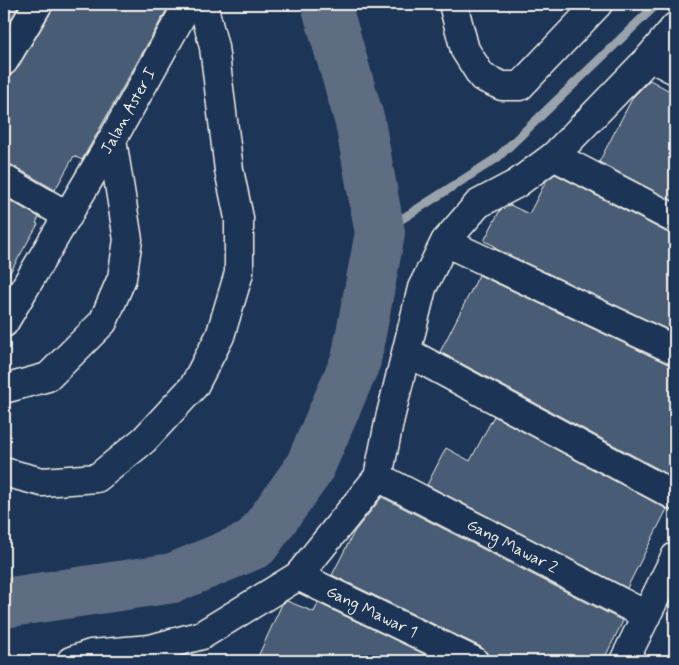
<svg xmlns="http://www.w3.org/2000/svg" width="679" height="665" font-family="Mynerve,sans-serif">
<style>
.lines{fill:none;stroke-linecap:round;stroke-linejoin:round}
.stream{stroke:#9aa2ab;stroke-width:9}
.river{stroke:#5e6d82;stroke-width:50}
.building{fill:#485b74;stroke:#f4f1e8}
.minor-casing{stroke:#f4f1e8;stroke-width:31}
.minor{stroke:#1d3557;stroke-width:28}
.labels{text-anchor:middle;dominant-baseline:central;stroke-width:4.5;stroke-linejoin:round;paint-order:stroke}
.street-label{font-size:16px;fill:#f4f1e8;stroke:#1d3557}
</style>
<rect width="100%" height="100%" fill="#1d3557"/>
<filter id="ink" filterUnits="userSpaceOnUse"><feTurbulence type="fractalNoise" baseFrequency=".02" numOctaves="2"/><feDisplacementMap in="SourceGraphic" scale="10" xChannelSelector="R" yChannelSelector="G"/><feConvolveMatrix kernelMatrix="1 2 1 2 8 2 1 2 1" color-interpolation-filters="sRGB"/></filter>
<g filter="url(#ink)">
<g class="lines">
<!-- stream -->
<polyline class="stream" points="380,233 497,158 657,4"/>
<!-- river -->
<polyline class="river" points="4,603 173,578 255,544 309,469 356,360 380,233 360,122 326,4"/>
</g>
<!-- building -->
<g class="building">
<polygon points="4,4 20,4 4,31"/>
<polygon points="54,4 170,4 82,160 74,156 55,190 12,165 4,163 4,77 11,75 17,69 51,12"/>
<polygon points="650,80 675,94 675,202 599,162 633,97"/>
<polygon points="555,174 668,233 675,235 675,333 494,248 495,246 484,241 500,210 510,205 529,214 546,181"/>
<polygon points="4,197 39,217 36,223 38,224 4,283"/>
<polygon points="479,275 668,364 675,365 675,478 440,352"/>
<polygon points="494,416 667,509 627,588 427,485 446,448 470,461"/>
<polygon points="382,497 623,621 603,661 489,661 487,653 481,647 332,575 354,532"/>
<polygon points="287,601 314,612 318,603 439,661 256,661 282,604"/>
</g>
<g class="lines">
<!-- minor casing -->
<g class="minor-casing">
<g id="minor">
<polyline points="453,4 465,50 482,77 502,86 520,86 598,4"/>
<polyline points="650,57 675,70"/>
<polyline points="4,61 38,4"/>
<polyline points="554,156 675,219"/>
<polyline points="4,179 68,216"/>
<polyline points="445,242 675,350"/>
<path id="s1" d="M 4,323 L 112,140 L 188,4"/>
<polyline points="407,352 675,496"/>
<polyline points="4,389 48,377 103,322 122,278 128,240 112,140"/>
<polyline points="4,472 42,482 97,478 144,440 194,386 220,336 239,273 239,218 229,170 214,47 203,4"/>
<path id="s2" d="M 378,477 L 646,615"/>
<path id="s3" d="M 298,576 L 474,661"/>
<polyline points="71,661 91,654 150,649 202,635 298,576 378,477 390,418 422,288 445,242 478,204 516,184 554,156 650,57 675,27"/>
<polyline points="624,661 675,557"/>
</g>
</g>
<!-- minor -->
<use href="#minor" class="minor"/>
</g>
</g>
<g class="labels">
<!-- street labels -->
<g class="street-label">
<text stroke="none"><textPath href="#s1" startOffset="246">Jalan Aster I</textPath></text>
<text stroke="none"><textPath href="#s2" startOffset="151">Gang Mawar 2</textPath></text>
<text stroke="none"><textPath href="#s3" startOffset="82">Gang Mawar 1</textPath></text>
</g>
</g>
<!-- margin -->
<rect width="679" height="665" fill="none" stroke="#1d3557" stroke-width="20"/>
<rect x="10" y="10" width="659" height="645" fill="none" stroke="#f4f1e8" stroke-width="2" filter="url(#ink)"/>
</svg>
